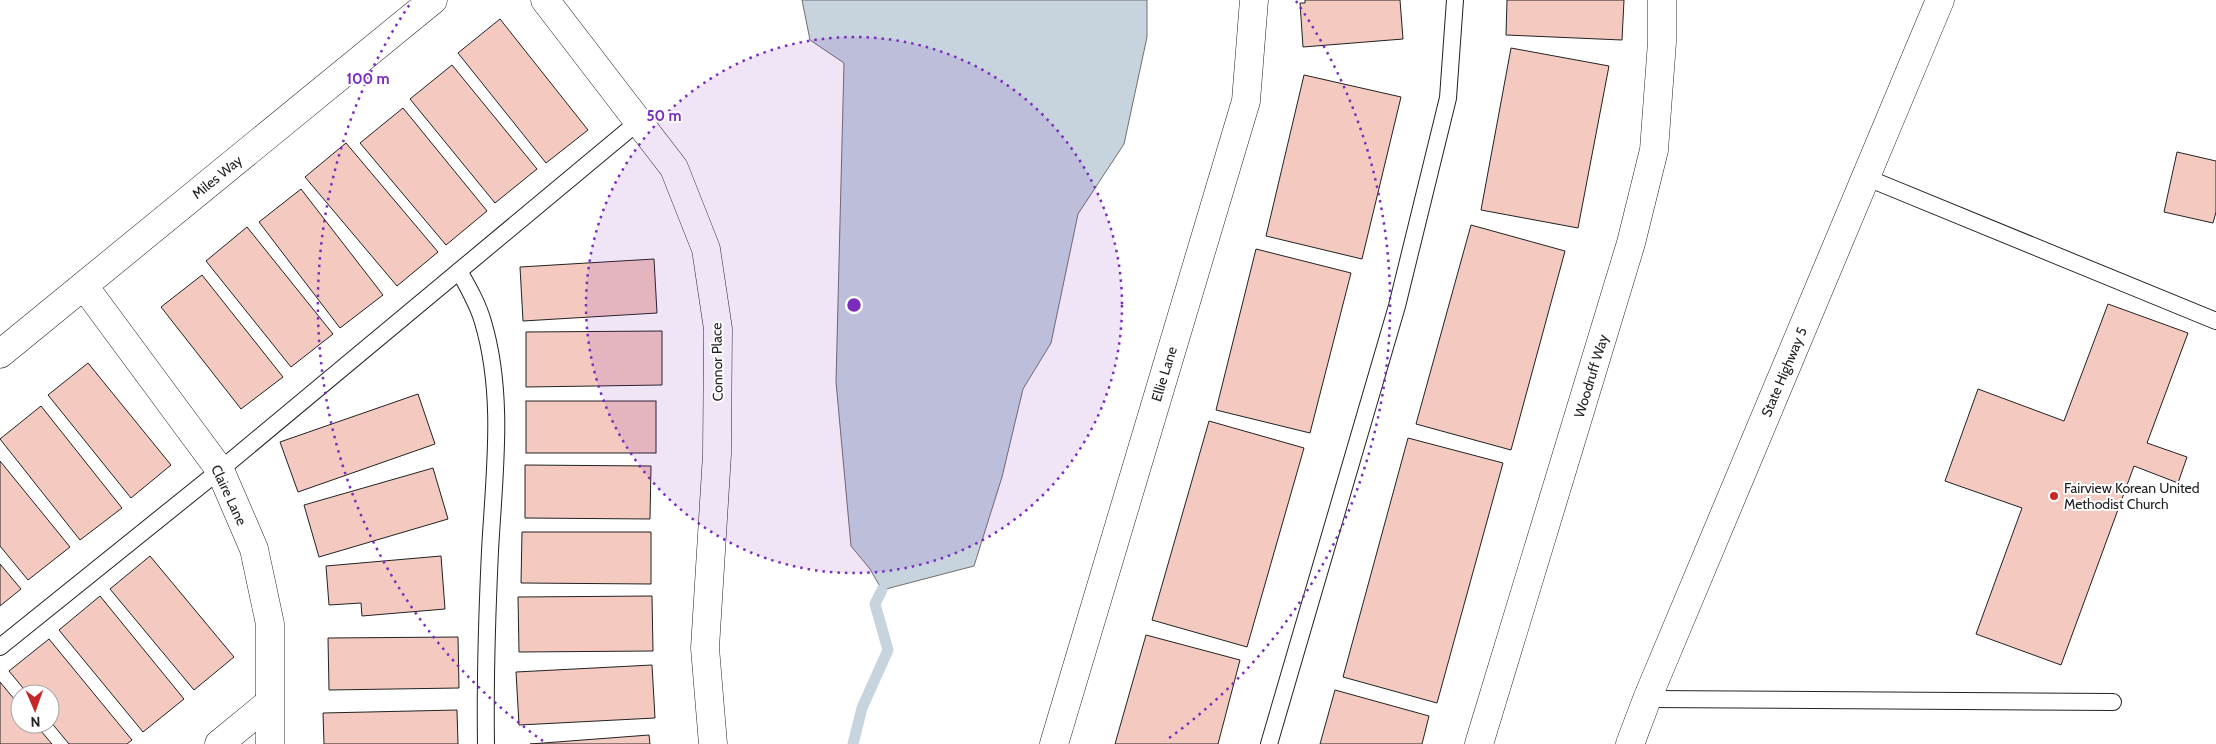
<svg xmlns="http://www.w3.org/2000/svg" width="2216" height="744" font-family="Cabin,sans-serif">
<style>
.water{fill:#c7d3dd;stroke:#6f6f6f}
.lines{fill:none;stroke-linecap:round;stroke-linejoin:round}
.stream{stroke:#c7d3dd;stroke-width:11}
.building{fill:#f3c9c0;stroke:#222}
.service-casing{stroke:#222;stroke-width:18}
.minor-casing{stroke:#222;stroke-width:29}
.secondary-casing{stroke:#222;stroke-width:29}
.service{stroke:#fff;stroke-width:16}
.minor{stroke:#fff;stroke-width:28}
.secondary{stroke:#fff;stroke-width:28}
.ring{fill:none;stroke:#7b2cbf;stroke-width:2.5;stroke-dasharray:2.5 5}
.poi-dot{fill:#c62828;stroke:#fff;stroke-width:2}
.labels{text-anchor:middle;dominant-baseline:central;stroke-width:4;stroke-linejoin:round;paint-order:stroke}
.street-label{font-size:14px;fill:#222;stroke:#fff}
.poi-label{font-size:14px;fill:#222;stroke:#fff;text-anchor:start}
.centre{fill:#7b2cbf;stroke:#fff;stroke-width:2.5}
.ring-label{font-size:15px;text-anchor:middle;font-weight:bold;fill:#7b2cbf;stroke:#fff;stroke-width:4;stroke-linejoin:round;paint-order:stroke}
</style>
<rect width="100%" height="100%" fill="#fff"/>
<!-- water -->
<polygon class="water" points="802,0 1147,0 1147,37 1124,144 1078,214 1051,343 1023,389 1002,477 974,566 882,590 870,569 851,546 836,382 844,63 810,40"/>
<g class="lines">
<!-- stream -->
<polyline class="stream" points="853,744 862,708 888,650 875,604 882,590"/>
</g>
<!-- building -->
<g class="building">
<polygon points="1305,0 1400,0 1403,39 1303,47 1300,3 1305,3"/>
<polygon points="1507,0 1624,0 1622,40 1506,35"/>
<polygon points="500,19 588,130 546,163 458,53"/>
<polygon points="1511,48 1609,66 1578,228 1481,210"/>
<polygon points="452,65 537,169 495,203 410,99"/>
<polygon points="1304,75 1401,97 1362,259 1266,236"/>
<polygon points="403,108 487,211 446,245 360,143"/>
<polygon points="346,143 438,252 397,286 305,177"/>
<polygon points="2177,152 2216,161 2216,212 2213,223 2164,212"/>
<polygon points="301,189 383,295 340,328 259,222"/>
<polygon points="1471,225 1565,251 1511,450 1416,424"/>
<polygon points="247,227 333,334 291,367 206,261"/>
<polygon points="1256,249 1351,273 1310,433 1216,410"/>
<polygon points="654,259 657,313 523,321 520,267"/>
<polygon points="202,275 283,377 241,409 161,307"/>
<polygon points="2108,304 2188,333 2147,443 2187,457 2178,483 2134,466 2061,665 1976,634 2022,508 1945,481 1978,389 2064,421"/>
<polygon points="662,331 662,385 526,387 526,332"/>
<polygon points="88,363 171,465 131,498 48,395"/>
<polygon points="418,394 435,444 298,492 280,442"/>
<rect x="526" y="401" width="130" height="52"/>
<polygon points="41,406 122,508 80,540 0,439"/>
<polygon points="1209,421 1304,448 1247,647 1152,620"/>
<polygon points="1408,438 1503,463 1437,703 1343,677"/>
<polygon points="0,461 70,547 28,580 0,546"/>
<polygon points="525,465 651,466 650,519 525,518"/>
<polygon points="433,468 448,519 319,557 304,505"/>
<polygon points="522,532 651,532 651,584 521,583"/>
<polygon points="150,556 234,657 194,690 110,589"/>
<polygon points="441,556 445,609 362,616 361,603 329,605 326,566"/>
<polygon points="0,564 21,589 0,606"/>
<polygon points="100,596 184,699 143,732 59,630"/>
<polygon points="652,596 653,651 519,652 518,597"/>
<polygon points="1146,635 1240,660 1218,744 1115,744"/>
<polygon points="458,637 459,688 329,690 328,638"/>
<polygon points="49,639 132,740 127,744 69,744 50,721 50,694 28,694 9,671"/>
<polygon points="652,665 655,718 519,725 516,672"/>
<polygon points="0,682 20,706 20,724 35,724 52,744 0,744"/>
<polygon points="1335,690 1429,716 1422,744 1320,744"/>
<polygon points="457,710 458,744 324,744 323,713"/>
<polygon points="649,735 650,744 530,744"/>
</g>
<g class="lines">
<!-- service casing -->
<g class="service-casing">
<g id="service">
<polyline points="1865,177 2216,321"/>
<path d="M 459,271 C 468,287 478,304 483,322 C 505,396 494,475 490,551 C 487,615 485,680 486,744"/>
<polyline points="0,647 220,470 638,122"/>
<polyline points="1647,699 2113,702"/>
<polyline points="1269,744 1397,306 1448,98 1455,0"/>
</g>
</g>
<!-- minor casing -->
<g class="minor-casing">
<g id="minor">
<polyline points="545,0 674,168 706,249 718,329 717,454 705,648 713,744"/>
<polyline points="84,286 220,470 254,549 270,624 270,744"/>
<polyline points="0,354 433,0"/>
<polyline points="219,744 269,703"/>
<polyline points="1054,744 1246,101 1254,0"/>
<polyline points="1479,744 1631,243 1654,150 1662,42 1662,0"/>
</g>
</g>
<!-- secondary casing -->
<g class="secondary-casing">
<polyline id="secondary" points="1630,744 1647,699 1940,0"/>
</g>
<!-- service -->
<use href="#service" class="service"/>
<!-- minor -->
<use href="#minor" class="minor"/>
<!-- secondary -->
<use href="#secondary" class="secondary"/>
</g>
<!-- distance rings -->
<circle cx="854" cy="305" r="268" fill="#7b2cbf" fill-opacity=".12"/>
<g class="ring">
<circle cx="854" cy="305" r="268"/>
<path d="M543 741A536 536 0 0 1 412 1M1296 1A536 536 0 0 1 1165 741"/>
</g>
<!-- markers -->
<circle class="poi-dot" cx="2054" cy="496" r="5"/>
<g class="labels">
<!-- street labels -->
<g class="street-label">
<text transform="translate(217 177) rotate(-39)">Miles Way</text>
<text transform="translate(717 362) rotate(-91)">Connor Place</text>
<text transform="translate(1784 372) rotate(-67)">State Highway 5</text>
<text transform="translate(1164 374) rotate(-73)">Ellie Lane</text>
<text transform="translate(1591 376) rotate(-73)">Woodruff Way</text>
<text transform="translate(229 495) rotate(65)">Claire Lane</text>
</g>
<!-- poi labels -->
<g class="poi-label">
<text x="2064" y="488">Fairview Korean United<tspan x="2064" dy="16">Methodist Church</tspan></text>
</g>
</g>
<circle cx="854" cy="305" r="8" class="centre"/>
<g class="ring-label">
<text x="368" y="84">100 m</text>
<text x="664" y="121">50 m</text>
</g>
<!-- north arrow -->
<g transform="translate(35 709) rotate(178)"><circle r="24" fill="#ffffff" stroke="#a7a7a7"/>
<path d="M0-4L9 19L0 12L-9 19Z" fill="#c62828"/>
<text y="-8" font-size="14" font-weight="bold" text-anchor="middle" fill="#222222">N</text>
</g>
</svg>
